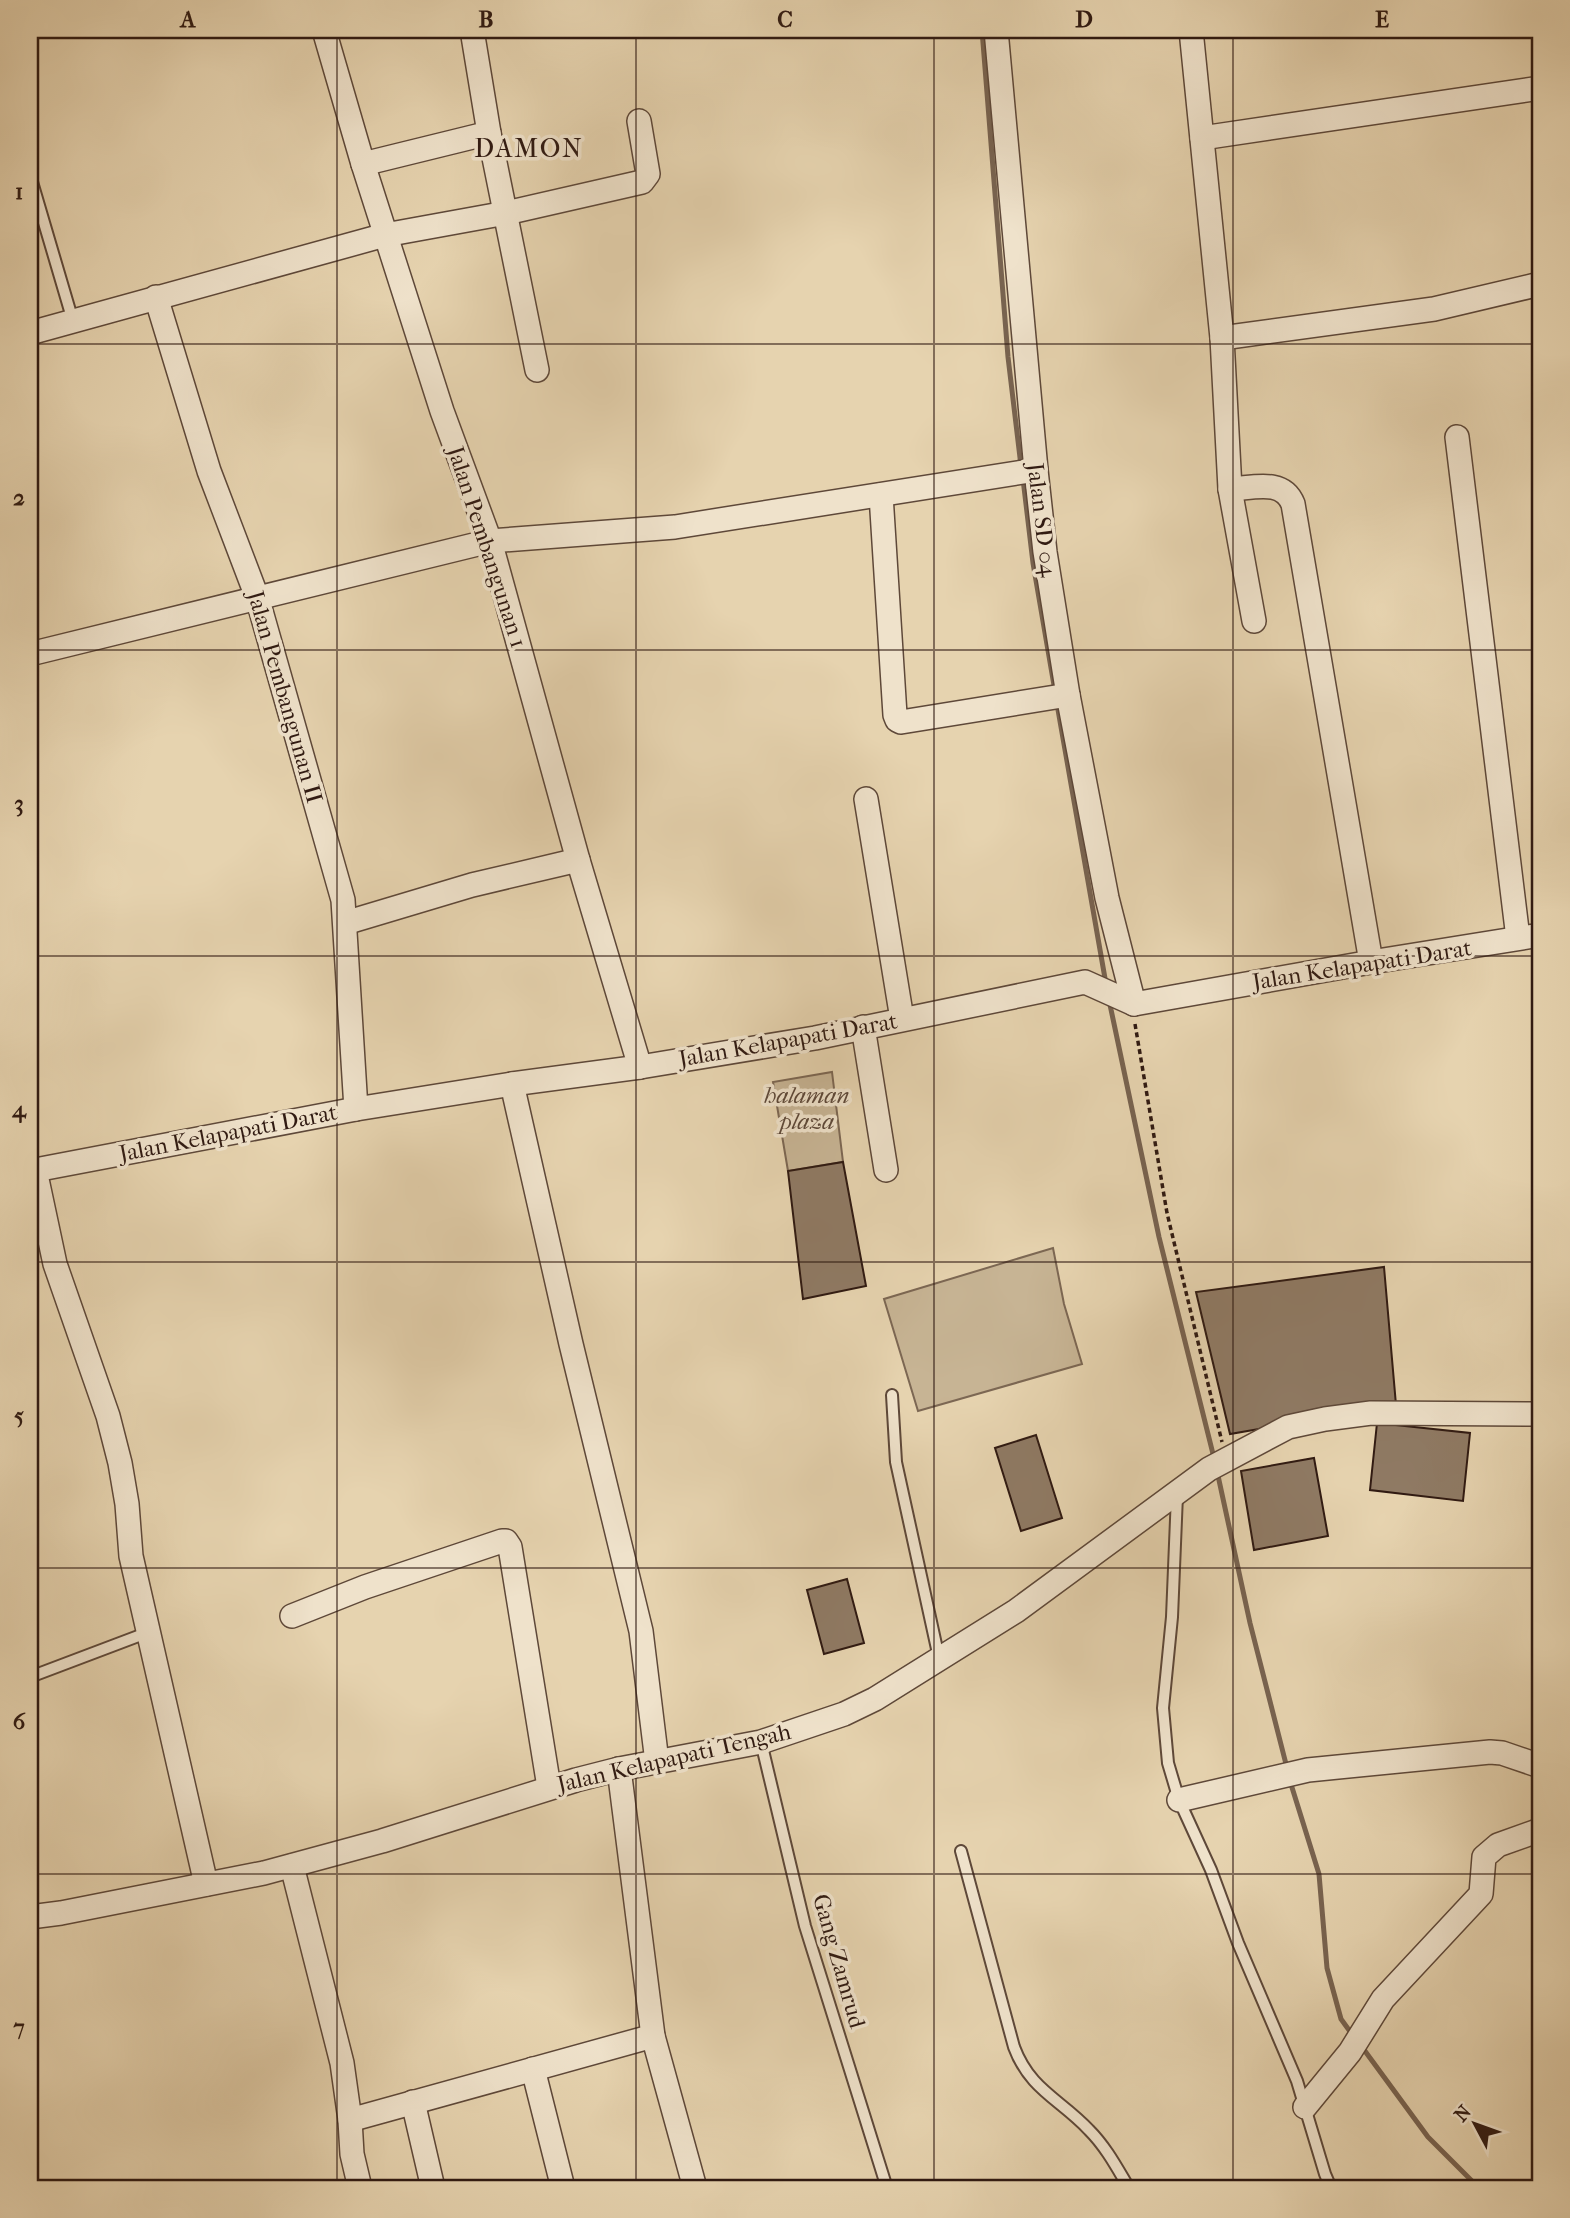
<svg xmlns="http://www.w3.org/2000/svg" width="1570" height="2218" font-family="'IM FELL French Canon',serif">
<style>
.green{fill:#c7b494;stroke:#7c6753;stroke-width:2}
.lines{fill:none;stroke-linecap:round;stroke-linejoin:round}
.stream{stroke:#786350;stroke-width:5}
.building{fill:#8f7a64;stroke:#301a12;stroke-width:2}
.service-casing{stroke:#5e4839;stroke-width:14}
.minor-casing{stroke:#5e4839;stroke-width:26}
.path{stroke:#301a12;stroke-width:3.5;stroke-dasharray:5 3.5;stroke-linecap:butt}
.service{stroke:#efe2cb;stroke-width:10}
.minor{stroke:#efe2cb;stroke-width:23}
.grid{fill:none;stroke:#301a12;stroke-width:2;stroke-opacity:0.55}
.labels{text-anchor:middle;dominant-baseline:central;stroke-width:7;stroke-linejoin:round;paint-order:stroke}
.street-label{font-size:23px;fill:#301a12;stroke:#efe2cb}
.park-label{font-size:23px;font-style:italic;fill:#5d4839;stroke:#efe2cb}
.quarter-label{font-size:26px;letter-spacing:2px;fill:#301a12;stroke:#efe2cb}
.neatline{fill:none;stroke:#301a12;stroke-width:2.5}
.grid-label{font-size:23px;text-anchor:middle;font-weight:bold;fill:#301a12}
</style>
<rect width="100%" height="100%" fill="#e6d3af"/>
<filter id="stains"><feTurbulence type="fractalNoise" baseFrequency=".00286" numOctaves="4"/><feColorMatrix values="0 0 0 0 .2 0 0 0 0 .09 0 0 0 0 .02 0 0 0 .5 -.17"/></filter>
<radialGradient id="worn" r=".72"><stop offset=".6" stop-color="#630" stop-opacity="0"/><stop offset="1" stop-color="#630" stop-opacity=".3"/></radialGradient>
<!-- green -->
<g class="green">
<polygon points="832,1072 843,1162 788,1171 773,1082"/>
<polygon points="1053,1248 1064,1304 1082,1364 918,1411 884,1299"/>
</g>
<g class="lines">
<!-- stream -->
<g class="stream">
<polyline points="982,30 1008,357 1021,466"/>
<polyline points="1023,479 1033,563 1055,691"/>
<polyline points="1057,704 1106,984"/>
<polyline points="1109,1000 1159,1237 1214,1458"/>
<polyline points="1217,1471 1250,1623 1287,1768"/>
<polyline points="1290,1781 1319,1874 1327,1968 1341,2019 1354,2037"/>
<polyline points="1362,2047 1428,2137 1479,2188"/>
</g>
</g>
<!-- building -->
<g class="building">
<polygon points="843,1162 866,1286 803,1299 788,1171"/>
<polygon points="1384,1267 1396,1405 1230,1434 1196,1292"/>
<polygon points="1377,1423 1470,1433 1463,1501 1370,1490"/>
<polygon points="1036,1435 1062,1518 1021,1531 995,1448"/>
<polygon points="1314,1458 1328,1536 1254,1550 1241,1471"/>
<polygon points="847,1579 864,1643 824,1654 807,1590"/>
</g>
<g class="lines">
<!-- service casing -->
<g class="service-casing">
<g id="service">
<polyline points="30,175 73,321"/>
<polyline points="892,1395 896,1462 939,1658"/>
<polyline points="1177,1495 1172,1617 1163,1708 1168,1763 1179,1800 1211,1870 1238,1943 1297,2081 1325,2174 1331,2188"/>
<polyline points="30,1677 149,1632"/>
<polyline points="761,1742 805,1926 887,2188"/>
<path d="M 961,1851 L 1014,2047 C 1030,2090 1060,2099 1089,2130 C 1106,2147 1117,2168 1129,2188"/>
</g>
</g>
<!-- minor casing -->
<g class="minor-casing">
<g id="minor">
<polyline points="324,30 363,164 442,411 490,541 578,860 640,1067"/>
<polyline points="472,30 489,133 537,370"/>
<polyline points="996,30 1036,470 1045,552 1068,695 1107,898 1134,1004"/>
<polyline points="1191,30 1222,338 1230,489 1254,621"/>
<polyline points="1202,138 1540,88"/>
<polyline points="363,164 489,133"/>
<polyline points="156,297 209,471 257,597 343,900 356,1109"/>
<polyline points="30,333 385,235 506,213 642,182 648,174 639,121"/>
<polyline points="1222,338 1434,309 1540,284"/>
<polyline points="1457,437 1518,938"/>
<path d="M 1230,489 C 1253,488 1283,478 1293,504 L 1371,962"/>
<polyline points="881,495 895,715 897,720 901,722 1068,695"/>
<polyline points="30,654 490,541 675,527 1036,470"/>
<polyline points="866,799 902,1019"/>
<polyline points="345,923 472,885 578,860"/>
<polyline points="863,1027 886,1170"/>
<polyline points="512,1084 571,1344 641,1631 657,1762"/>
<polyline points="35,1170 55,1264 108,1416 120,1463 127,1504 131,1556 206,1884"/>
<polyline points="30,1171 356,1109 512,1084 640,1067 815,1038 1085,982 1134,1004 1371,962 1540,935"/>
<polyline points="292,1616 365,1587 502,1541 506,1541 510,1547 549,1787"/>
<polyline points="619,1769 653,2036 695,2188"/>
<polyline points="1179,1800 1308,1770 1490,1752 1502,1753 1540,1766"/>
<polyline points="292,1866 342,2063 350,2120 352,2154 360,2188"/>
<polyline points="30,1917 61,1913 264,1873 382,1841 576,1780 619,1769 761,1742 844,1714 875,1699 1016,1611 1209,1469 1288,1427 1325,1419 1371,1413 1540,1414"/>
<polyline points="533,2069 563,2188"/>
<polyline points="413,2102 433,2188"/>
<polyline points="1305,2107 1350,2052 1383,1999 1481,1894 1484,1857 1498,1845 1540,1830"/>
<polyline points="350,2120 653,2036"/>
</g>
</g>
<!-- path -->
<polyline class="path" points="1135,1024 1167,1213 1222,1442"/>
<!-- service -->
<use href="#service" class="service"/>
<!-- minor -->
<use href="#minor" class="minor"/>
</g>
<!-- grid -->
<path class="grid" d="M 337,30 L 337,2188M 636,30 L 636,2188M 934,30 L 934,2188M 1233,30 L 1233,2188M 30,344 L 1540,344M 30,650 L 1540,650M 30,956 L 1540,956M 30,1262 L 1540,1262M 30,1568 L 1540,1568M 30,1874 L 1540,1874"/>
<g class="labels">
<!-- street labels -->
<g class="street-label">
<text transform="translate(1042 520) rotate(83)">Jalan SD 04</text>
<text transform="translate(487 547) rotate(72)">Jalan Pembangunan 1</text>
<text transform="translate(285 697) rotate(74)">Jalan Pembangunan II</text>
<text transform="translate(1362 965) rotate(-9)">Jalan Kelapapati Darat</text>
<text transform="translate(788 1040) rotate(-10)">Jalan Kelapapati Darat</text>
<text transform="translate(228 1133) rotate(-11)">Jalan Kelapapati Darat</text>
<text transform="translate(674 1758) rotate(-13)">Jalan Kelapapati Tengah</text>
<text transform="translate(839 1961) rotate(74)">Gang Zamrud</text>
</g>
<!-- park labels -->
<g class="park-label">
<text x="807" y="1095">halaman<tspan x="807" dy="26">plaza</tspan></text>
</g>
<!-- quarter labels -->
<g class="quarter-label">
<text x="529" y="148">DAMON</text>
</g>
</g>
<!-- margin -->
<rect width="1570" height="2218" fill="none" stroke="#e6d3af" stroke-width="77"/>
<!-- north arrow -->
<g transform="translate(1475 2124) rotate(311)" stroke="#efe2cb" stroke-width="5" paint-order="stroke">
<path d="M0-5L12 26L0 18L-12 26Z" fill="#301a12"/>
<text y="-10" font-size="19" font-weight="bold" text-anchor="middle" fill="#301a12">N</text>
</g>
<rect x="38" y="38" width="1494" height="2142" class="neatline"/>
<g class="grid-label">
<text x="188" y="27">A</text>
<text x="486" y="27">B</text>
<text x="785" y="27">C</text>
<text x="1084" y="27">D</text>
<text x="1382" y="27">E</text>
<text x="19" y="199">1</text>
<text x="19" y="505">2</text>
<text x="19" y="811">3</text>
<text x="19" y="1117">4</text>
<text x="19" y="1423">5</text>
<text x="19" y="1729">6</text>
<text x="19" y="2035">7</text>
</g>
<rect width="100%" height="100%" filter="url(#stains)"/>
<rect width="100%" height="100%" fill="url(#worn)"/>
</svg>
